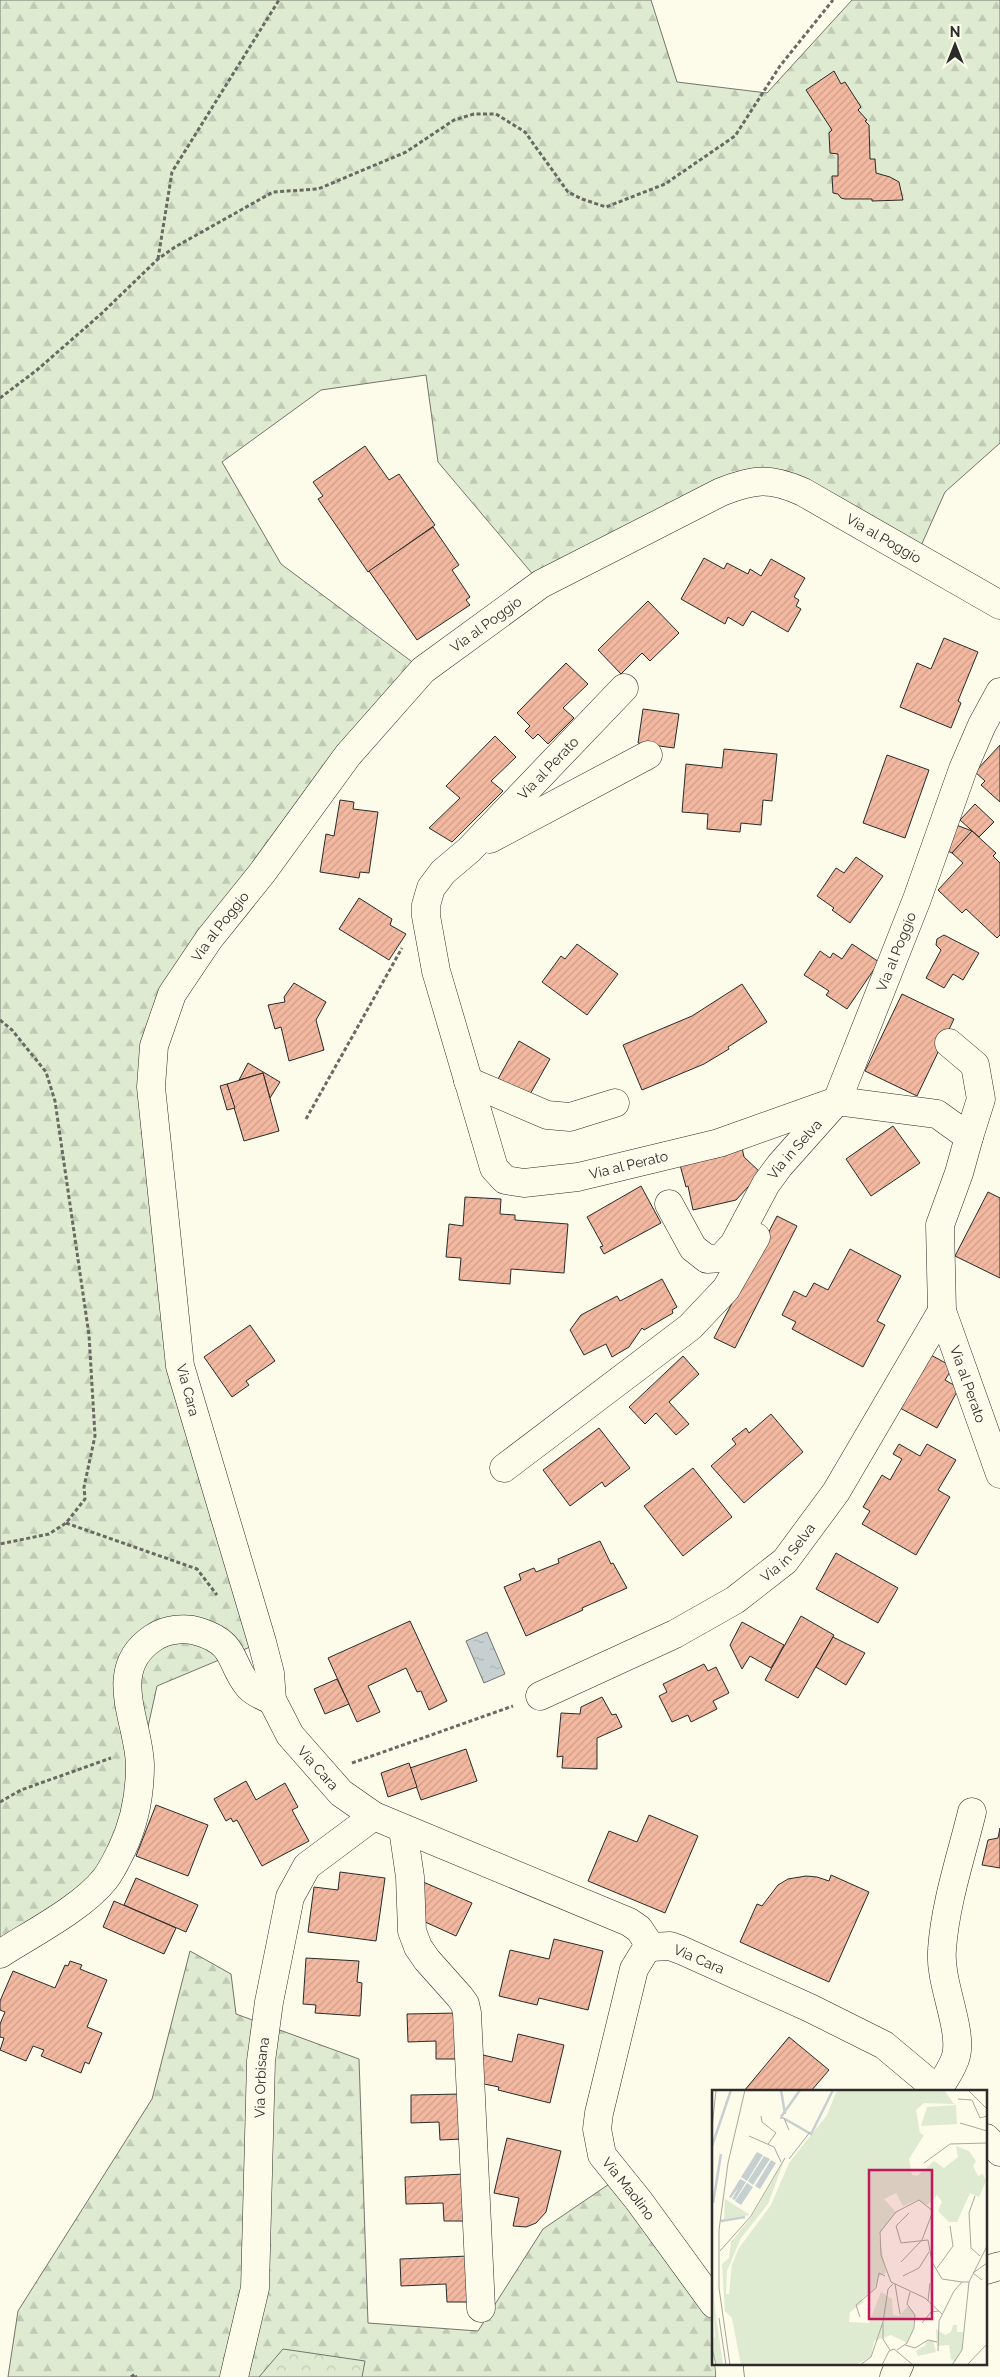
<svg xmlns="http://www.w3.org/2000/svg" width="1000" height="2377" font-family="Raleway,sans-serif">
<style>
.forest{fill:url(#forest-firs);stroke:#74746e}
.park{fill:url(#park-crowns);stroke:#74746e}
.water{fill:url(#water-ripples);stroke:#74746e}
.building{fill:url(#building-hatch);stroke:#2b2b2b}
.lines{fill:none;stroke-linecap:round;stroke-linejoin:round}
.minor-casing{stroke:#2b2b2b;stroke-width:29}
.path{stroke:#6a6964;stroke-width:3;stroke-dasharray:4 2.5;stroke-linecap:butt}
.minor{stroke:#fdfbea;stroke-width:28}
.labels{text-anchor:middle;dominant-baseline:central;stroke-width:4;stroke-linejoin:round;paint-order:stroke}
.street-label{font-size:14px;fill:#2b2b2b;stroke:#fdfbea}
.inset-river{fill:none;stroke:#c7d0d0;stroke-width:2.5}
.inset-road{fill:none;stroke:#a9a89e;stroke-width:1}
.view{fill:#c2185b;fill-opacity:0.15;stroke:#c2185b;stroke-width:2.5}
.inset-edge{fill:none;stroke:#2b2b2b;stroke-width:2.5}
</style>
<defs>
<pattern id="forest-firs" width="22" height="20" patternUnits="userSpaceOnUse" patternTransform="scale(1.25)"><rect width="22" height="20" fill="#deebd1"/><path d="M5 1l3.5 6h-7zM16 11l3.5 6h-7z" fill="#bfcab4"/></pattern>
<pattern id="park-crowns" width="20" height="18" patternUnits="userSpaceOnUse" patternTransform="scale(1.25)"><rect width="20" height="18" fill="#deebd1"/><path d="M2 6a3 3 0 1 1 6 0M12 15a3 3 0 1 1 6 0" fill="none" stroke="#bfcab4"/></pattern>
<pattern id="water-ripples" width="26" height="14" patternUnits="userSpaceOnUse" patternTransform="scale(1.25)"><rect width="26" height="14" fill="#c7d0d0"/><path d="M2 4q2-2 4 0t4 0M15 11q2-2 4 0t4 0" fill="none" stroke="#abb3b3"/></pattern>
<pattern id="building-hatch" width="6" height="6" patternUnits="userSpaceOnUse" patternTransform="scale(1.25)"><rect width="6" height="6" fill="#f2b8a0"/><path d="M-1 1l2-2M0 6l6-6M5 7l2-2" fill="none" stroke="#d09e8a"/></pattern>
</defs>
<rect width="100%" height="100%" fill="#fdfbea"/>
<!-- forest -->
<g class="forest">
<polygon points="0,0 651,0 677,82 767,93 852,0 1000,0 1000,443 945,492 916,557 765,480 541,584 438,462 426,375 321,390 222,462 281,564 423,670 311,808 154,1046 180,1366 262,1642 157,1686 140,1763 136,1803 73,1906 0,1954"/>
<polygon points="190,1951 231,1974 236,2014 359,2059 368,2323 478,2331 543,2229 618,2178 714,2304 714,2363 729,2363 730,2377 8,2377 18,2311 152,2099"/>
</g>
<!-- park -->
<polygon class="park" points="283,2349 365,2361 362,2377 259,2377"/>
<!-- water -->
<polygon class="water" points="487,1632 505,1674 484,1683 466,1641"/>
<!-- building -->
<g class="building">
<polygon points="834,71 841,84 845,82 861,107 858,110 867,120 865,121 869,125 870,159 875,159 876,173 890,177 899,182 903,200 872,201 872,199 845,199 841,198 838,194 833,193 832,176 838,176 838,154 830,153 829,133 832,130 806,90"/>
<polygon points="365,446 389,480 399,474 435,525 368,572 318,499 323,496 313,482"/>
<polygon points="433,527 459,565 452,570 470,597 466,600 470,605 417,640 369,571"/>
<polygon points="704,558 724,569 727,563 748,574 750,569 761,576 771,559 805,578 794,597 799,600 796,606 801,609 788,632 752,611 743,626 728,617 725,624 681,599"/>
<polygon points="648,601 679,633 650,661 642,653 621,674 598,650"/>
<polygon points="944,638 978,652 958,701 961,703 951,728 900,707 917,663 931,669"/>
<polygon points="566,663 588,684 563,708 574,718 548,744 538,734 533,739 525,731 530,726 517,713"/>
<polygon points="643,709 679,714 674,748 638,743"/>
<polygon points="495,736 516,757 491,781 503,791 452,842 429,828 460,798 446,786"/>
<polygon points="1000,745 1000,802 981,785 985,781 975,772"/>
<polygon points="724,749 777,754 772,801 763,800 761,825 741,823 740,832 707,829 708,814 682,812 686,764 722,768"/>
<polygon points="887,755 929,770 905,838 863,823"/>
<polygon points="340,800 354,802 353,809 378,812 369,873 360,872 359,878 320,872 326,834 334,836"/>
<polygon points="975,804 994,822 979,837 960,820"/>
<polygon points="951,823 972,831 952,853 943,849"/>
<polygon points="972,831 996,853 993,856 1000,863 1000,935 997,938 966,909 962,913 938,890 963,863 952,853"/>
<polygon points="856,857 883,876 850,923 832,910 834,908 817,896 836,868 844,873"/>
<polygon points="359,898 392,919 390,925 406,934 389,960 339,929"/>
<polygon points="944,935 979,953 963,980 953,974 944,988 926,978 941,950 936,945 937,939"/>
<polygon points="577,944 618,974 587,1015 542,982 561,956 565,959"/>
<polygon points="852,944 879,962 847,1009 826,995 829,991 804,975 820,951 830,958 833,953 842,959"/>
<polygon points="294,983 326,1002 316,1020 324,1050 289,1061 281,1027 275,1029 268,1005 285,1002 284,997"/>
<polygon points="742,984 767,1022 728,1047 729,1049 704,1064 642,1090 623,1045 692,1016"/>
<polygon points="902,994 954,1019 917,1096 865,1071"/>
<polygon points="519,1041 550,1059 529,1096 498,1079"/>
<polygon points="248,1063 280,1082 270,1098 263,1073 239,1080"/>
<polygon points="263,1073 279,1131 244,1141 227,1084"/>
<polygon points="227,1084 235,1108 227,1110 220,1086"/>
<polygon points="893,1126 920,1163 871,1196 846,1159"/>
<polygon points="741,1143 744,1157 761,1173 736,1200 693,1210 688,1186 686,1187 680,1165"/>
<polygon points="641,1186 661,1223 604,1254 600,1247 603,1246 587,1217"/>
<polygon points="988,1192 1000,1198 1000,1278 955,1256"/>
<polygon points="465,1197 501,1199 500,1214 515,1215 515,1220 568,1224 564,1273 511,1269 510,1284 459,1280 461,1258 446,1257 449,1224 463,1226"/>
<polygon points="777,1216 797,1226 735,1348 714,1338"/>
<polygon points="850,1249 901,1276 877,1321 885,1325 863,1367 792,1329 796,1322 782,1315 794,1291 806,1297 814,1283 828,1290"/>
<polygon points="662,1279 677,1307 672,1310 673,1313 644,1330 642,1328 629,1347 612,1357 606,1344 584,1355 570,1330 581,1315 617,1296 620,1301"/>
<polygon points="250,1325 275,1361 246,1381 249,1385 232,1397 204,1357"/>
<polygon points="929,1354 953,1367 945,1380 959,1388 937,1428 900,1408"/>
<polygon points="683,1356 699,1374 669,1402 689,1424 676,1435 656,1413 645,1424 629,1407"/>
<polygon points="771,1414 803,1452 744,1503 711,1466 736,1444 732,1439 746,1428 749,1433"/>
<polygon points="599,1428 630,1468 605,1487 602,1482 570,1506 543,1470"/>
<polygon points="899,1444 920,1456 927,1444 956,1460 938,1490 950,1497 916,1555 862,1524 870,1511 863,1507 882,1475 890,1480 902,1459 893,1454"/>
<polygon points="693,1468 732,1517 683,1556 644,1506"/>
<polygon points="600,1541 611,1564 613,1563 627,1588 582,1608 583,1610 526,1636 504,1587 521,1580 519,1574 534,1568 536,1572 559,1563 558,1559"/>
<polygon points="836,1553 898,1588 878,1623 816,1589"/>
<polygon points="801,1616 834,1635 798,1698 765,1680"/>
<polygon points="410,1621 447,1701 429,1710 421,1691 417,1692 406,1668 368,1686 380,1712 357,1722 328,1658"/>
<polygon points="742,1622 784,1645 771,1668 750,1656 742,1669 730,1645"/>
<polygon points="833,1637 865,1653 846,1685 816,1667"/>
<polygon points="704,1664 708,1671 716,1667 729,1693 713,1701 717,1709 691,1722 688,1715 672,1722 659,1696 667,1692 663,1684"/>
<polygon points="337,1679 349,1704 325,1714 314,1689"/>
<polygon points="602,1697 612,1715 616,1714 622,1727 597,1738 597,1769 562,1768 563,1756 557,1757 561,1713 580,1714 581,1707"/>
<polygon points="466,1749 477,1781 421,1800 410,1768"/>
<polygon points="409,1763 417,1787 388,1797 381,1773"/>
<polygon points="246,1781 256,1800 285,1783 298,1807 292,1810 309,1841 262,1866 237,1820 233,1822 231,1818 226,1821 214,1799"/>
<polygon points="156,1805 208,1825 188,1876 136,1856"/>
<polygon points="649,1815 698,1836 665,1913 588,1881 609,1831 637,1842"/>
<polygon points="1000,1828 1000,1868 982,1865 988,1840 998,1838"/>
<polygon points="340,1872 385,1878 376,1941 308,1932 314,1887 338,1890"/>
<polygon points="831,1875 869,1892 829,1982 740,1942 757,1904 762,1906 778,1885 788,1879 806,1876 817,1877 829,1881"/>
<polygon points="136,1878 198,1905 186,1932 124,1905"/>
<polygon points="421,1881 472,1903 456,1936 423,1921"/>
<polygon points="114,1901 176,1928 164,1954 103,1927"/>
<polygon points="554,1939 603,1951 588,2010 539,1998 537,2005 499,1996 510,1950 549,1959"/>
<polygon points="306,1958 359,1961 357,1982 362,1983 360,2016 315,2013 316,2005 303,2004"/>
<polygon points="70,1961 82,1965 80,1969 107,1980 87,2027 102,2033 89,2064 85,2062 81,2073 41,2056 44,2050 33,2046 26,2061 0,2050 4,2038 0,2037 0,2024 5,2012 0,2010 0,2001 13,1971 55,1988 65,1965 68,1966"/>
<polygon points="458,2013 460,2059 436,2059 436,2041 408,2042 407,2014"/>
<polygon points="518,2034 564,2045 550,2103 498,2090 499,2087 479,2083 479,2054 512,2062"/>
<polygon points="789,2037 829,2070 811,2091 744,2091"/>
<polygon points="461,2094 462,2139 440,2140 439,2122 411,2123 411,2095"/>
<polygon points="507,2138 561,2151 546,2212 536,2223 526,2227 513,2226 519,2198 494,2193"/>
<polygon points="464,2174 466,2221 444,2221 443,2203 406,2204 405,2177"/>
<polygon points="468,2256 469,2302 447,2302 446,2284 401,2286 400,2259"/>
</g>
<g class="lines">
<!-- minor casing -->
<g class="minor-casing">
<g id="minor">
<path id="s1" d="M 624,688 L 469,850 L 443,872 L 431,888 L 426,905 L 426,916 L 436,971 L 494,1168 L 505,1180 L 524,1183 L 578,1177 L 719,1143 L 837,1101 L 937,1114 L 969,1137 L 959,1173 L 940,1225 L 942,1311 L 1000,1474"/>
<polyline points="490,839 648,755"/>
<polyline points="949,1043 975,1065 981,1099 969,1137"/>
<polyline points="468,1081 547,1115 570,1117 615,1103"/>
<path id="s2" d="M 669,1204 L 693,1248 L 707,1259 L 721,1258 L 734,1244 L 766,1184 L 780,1165 L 837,1101 L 917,899 L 963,769 L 982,725 L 1000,692"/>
<polyline points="504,1468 690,1327 726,1289 756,1237"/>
<path id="s3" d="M 540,1696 L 675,1634 L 735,1600 L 785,1561 L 836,1492 L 942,1311"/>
<polyline points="403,1829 410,1877 412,1931 418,1947 427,1960 460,1997 465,2004 467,2013 481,2308"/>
<path id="s4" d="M 651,1947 L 645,1951 L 634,1969 L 599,2113 L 597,2129 L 602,2155 L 639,2201 L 714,2304"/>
<path d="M 0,1954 C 31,1934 82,1908 105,1879 C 112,1870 117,1859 122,1849 C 134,1824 140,1793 140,1765 C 139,1721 105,1670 153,1638 C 166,1629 185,1627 200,1632 C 238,1644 229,1664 249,1687 C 255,1693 264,1697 272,1700"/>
<path d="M 938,2090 C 944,2079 953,2068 956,2056 C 963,2029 939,1982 942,1950 C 945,1904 961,1857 972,1812"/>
<path id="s5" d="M 939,2091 L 884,2045 L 810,2008 L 681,1950 L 670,1946 L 651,1947 L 639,1929 L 629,1922 L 374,1816 L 341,1793 L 290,1735 L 272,1700 L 270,1673 L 262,1642 L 180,1366 L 151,1087 L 154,1046 L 172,994 L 209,939 L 262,873 L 348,755 L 423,670 L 541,584 L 721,492 C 754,479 770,477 803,492 L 1000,605"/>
<polyline points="986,2138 1000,2152"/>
<polyline points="986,2270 1000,2266"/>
<polyline points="729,2363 730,2377"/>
<path id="s6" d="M 234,2377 L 255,2288 L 261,2061 L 269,2002 L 290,1897 L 307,1866 L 374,1816"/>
<polyline points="894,2377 900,2363"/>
</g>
</g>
<!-- path -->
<g class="path">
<polyline points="158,259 172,172 279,0"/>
<polyline points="0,398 37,370 101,314 158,259 175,247 273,192 318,189 406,152 454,120 474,114 496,114 525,132 568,192 582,199 606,207 665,184 735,136 780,66 833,0"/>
<polyline points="0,1020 12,1030 46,1072 55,1101 89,1335 95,1436 84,1487 85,1499 66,1523 49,1534 0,1544"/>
<polyline points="306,1119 402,948"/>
<polyline points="66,1523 197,1569 217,1595"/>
<polyline points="352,1763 513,1706"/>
<polyline points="0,1802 21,1790 111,1758"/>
<polyline points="131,2377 135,2374 136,2377"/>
</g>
<!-- minor -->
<use href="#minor" class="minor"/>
</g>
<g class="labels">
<!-- street labels -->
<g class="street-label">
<text stroke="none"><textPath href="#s5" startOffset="2454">Via al Poggio</textPath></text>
<text stroke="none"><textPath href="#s5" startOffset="2005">Via al Poggio</textPath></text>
<text transform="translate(548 768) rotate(-46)">Via al Perato</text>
<text stroke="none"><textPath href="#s5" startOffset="1600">Via al Poggio</textPath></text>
<text stroke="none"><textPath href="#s2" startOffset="439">Via al Poggio</textPath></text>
<text stroke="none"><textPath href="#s2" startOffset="214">Via in Selva</textPath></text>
<text stroke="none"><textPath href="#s1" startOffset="710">Via al Perato</textPath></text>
<text stroke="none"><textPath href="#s1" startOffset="1325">Via al Perato</textPath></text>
<text transform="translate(188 1390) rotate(75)">Via Cara</text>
<text stroke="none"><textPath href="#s3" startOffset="289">Via in Selva</textPath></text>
<text transform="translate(318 1768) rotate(48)">Via Cara</text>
<text transform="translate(699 1959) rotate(23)">Via Cara</text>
<text stroke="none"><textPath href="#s6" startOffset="302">Via Orbisana</textPath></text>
<text stroke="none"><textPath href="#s4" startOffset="262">Via Maolino</textPath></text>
</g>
</g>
<!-- overview -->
<g transform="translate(712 2090)">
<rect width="275" height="275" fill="#fdfbea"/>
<path d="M 125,0 L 232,0 L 242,14 L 212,13 L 204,20 L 208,43 L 212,45 L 197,69 L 200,85 L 205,86 L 222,71 L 232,78 L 246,67 L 244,56 L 257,61 L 264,71 L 261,76 L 266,86 L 271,84 L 274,91 L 267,107 L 258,103 L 245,132 L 237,132 L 226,121 L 230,112 L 225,105 L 215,115 L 205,110 L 191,116 L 184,103 L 172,109 L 184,122 L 167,145 L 174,183 L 167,186 L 162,199 L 149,209 L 152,212 L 138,222 L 137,232 L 157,233 L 169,202 L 180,209 L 181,225 L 187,226 L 196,216 L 203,225 L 202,238 L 195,253 L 179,245 L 162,251 L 159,267 L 143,275 L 29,275 L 20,228 L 13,221 L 10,174 L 17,168 L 19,152 L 40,126 L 72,71 L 56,114 L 29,148 L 15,181 L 14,204 L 17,204 L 20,174 L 27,158 L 59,115 L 77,73 L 115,25 ZM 0,182 L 3,219 L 11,275 L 4,275 L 0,258 L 0,248 L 3,247 ZM 241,235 L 245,235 L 245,242 L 251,242 L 250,260 L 243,272 L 239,269 L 237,255 L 225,256 L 224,239 L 233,245 L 239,242 Z" fill="#deebd1"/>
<path d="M 213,252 L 221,250 L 224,262 L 206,266 L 204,261 L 214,255 Z" fill="#deebd1"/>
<path d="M 13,109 L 38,125 L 12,129 Z" fill="#deebd1"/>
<path d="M 244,15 L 245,34 L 209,36 L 215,17 Z" fill="#deebd1"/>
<path d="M 45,62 L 51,65 L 35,91 L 29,87 ZM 52,66 L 58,69 L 41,95 L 36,91 ZM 59,70 L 64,73 L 48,99 L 43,96 ZM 28,89 L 34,92 L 23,110 L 20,109 L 27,97 L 19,108 L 17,107 ZM 35,93 L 41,97 L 29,115 L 23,111 Z" fill="#c7d0d0"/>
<path class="inset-river" d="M 69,0 L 73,24M 69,27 L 88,0M 73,29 L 99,44 L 121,0M 0,56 L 19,0M 1,113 L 9,64M 9,131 L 33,127"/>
<path class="inset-road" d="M 256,0 L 275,19M 246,9 L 260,10 L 268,28 L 275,26M 49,26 L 50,32 L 64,43 L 56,54M 68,28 L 72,28 L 77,40M 248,33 L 275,41M 0,38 L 4,0M 37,46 L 62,57 L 69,72M 77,69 L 98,42M 212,73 L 238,54 L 275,53M 263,106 L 257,123 L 259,158 L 268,166M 197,123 L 184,136 L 189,153 L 216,150 L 220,172 L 230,189 L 250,192M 8,161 L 39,126 L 73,68M 189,172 L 210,150 L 221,121 L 207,110 L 184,122 L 168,142 L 169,165 L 179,192 L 213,208 L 230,224M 225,178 L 241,156 L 238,136M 191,186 L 207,178 L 217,162M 270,190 L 261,183 L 275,173M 183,194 L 188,224M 216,211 L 218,193M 148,227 L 144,215 L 164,198 L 167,183 L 173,186M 7,228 L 14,275M 171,233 L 171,249 L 178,260M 210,233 L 219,222 L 227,221M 193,255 L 203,258 L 216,250 L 225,252M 0,258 L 4,275M 185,260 L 195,253 L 202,238 L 203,225 L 195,214 L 198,202M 226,261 L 227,231 L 242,201 L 250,192 L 257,192M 18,275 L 7,198 L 7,140 L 16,73 L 33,0M 148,275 L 159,267 L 171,232 L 176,199 L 181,194M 170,275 L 177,261 L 182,259 L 201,275M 240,275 L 250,260 L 257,192 L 275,156M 255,275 L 275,254"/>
<path class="view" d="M 157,80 L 220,80 L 220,229 L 157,229 Z"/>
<rect width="275" height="275" class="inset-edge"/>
</g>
<!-- north arrow -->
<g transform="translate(955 45)" stroke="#fdfbea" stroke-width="4" paint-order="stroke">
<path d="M0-4L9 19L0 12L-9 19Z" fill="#2b2b2b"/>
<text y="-8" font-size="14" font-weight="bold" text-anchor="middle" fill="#2b2b2b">N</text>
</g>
</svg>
